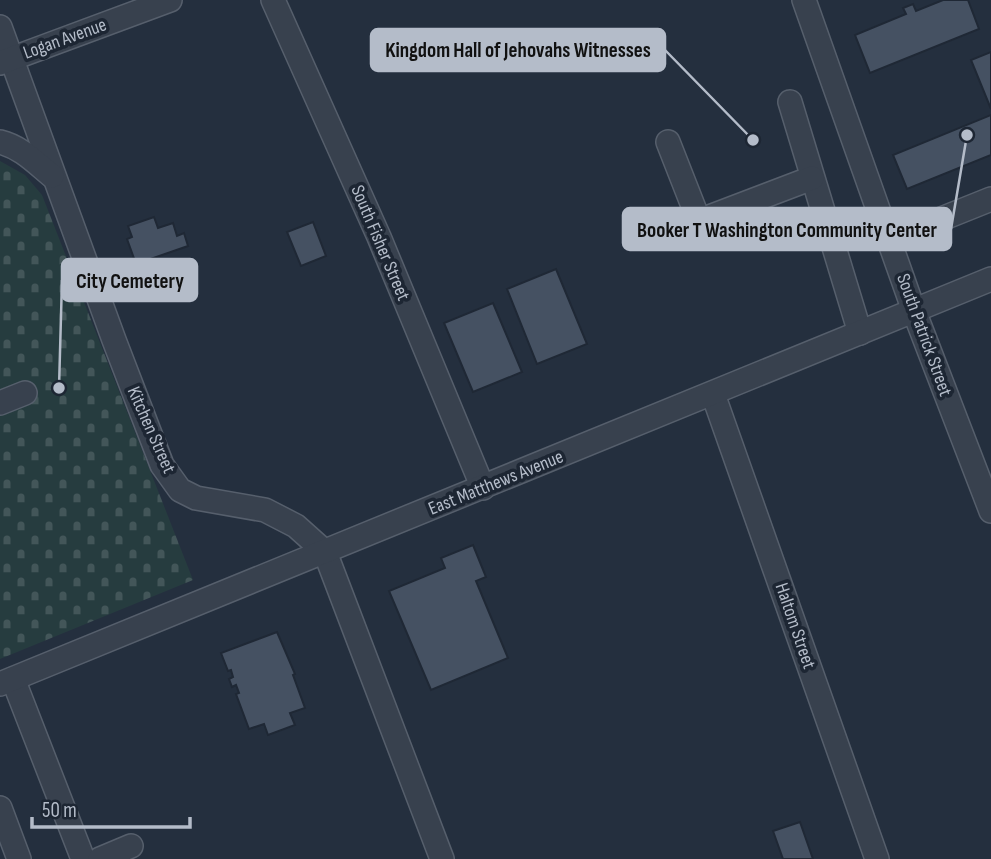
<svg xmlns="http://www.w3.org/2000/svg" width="991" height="859" font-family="'Sofia Sans Condensed',sans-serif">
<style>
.cemetery{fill:url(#cemetery-stones)}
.building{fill:#455162;stroke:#1f2835;stroke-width:2}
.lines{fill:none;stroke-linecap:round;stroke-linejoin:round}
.minor-casing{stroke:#565f6c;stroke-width:26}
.minor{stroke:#38414e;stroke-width:23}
.labels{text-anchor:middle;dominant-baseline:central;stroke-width:7;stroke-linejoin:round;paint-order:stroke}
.street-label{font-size:19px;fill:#b4bcc9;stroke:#1d2633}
.leader{fill:none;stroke:#b4bcc9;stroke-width:2.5}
.callout-dot{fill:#b4bcc9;stroke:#1d2633;stroke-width:2.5}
.callout{fill:#b4bcc9;stroke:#b4bcc9;stroke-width:2.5}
.callout-label{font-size:21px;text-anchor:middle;font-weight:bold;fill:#111}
</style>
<defs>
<pattern id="cemetery-stones" width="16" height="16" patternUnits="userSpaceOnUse" patternTransform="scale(1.75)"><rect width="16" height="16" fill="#263c3f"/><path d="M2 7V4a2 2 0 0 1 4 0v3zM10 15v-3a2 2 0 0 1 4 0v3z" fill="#435659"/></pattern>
</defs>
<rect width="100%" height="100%" fill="#242f3e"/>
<!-- cemetery -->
<polygon class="cemetery" points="0,161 25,175 42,195 193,580 0,659"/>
<!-- building -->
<g class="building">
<polygon points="943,0 968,0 979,29 870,73 855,35 906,14 903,8 913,4 916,11"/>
<polygon points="991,52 991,109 971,60"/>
<polygon points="991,115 991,155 907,189 893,155"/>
<polygon points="154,217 158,228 173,223 177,236 184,233 188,246 136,264 127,239 132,237 128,226"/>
<polygon points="313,222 326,256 301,266 287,232"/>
<polygon points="556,269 587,344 537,364 507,289"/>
<polygon points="493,303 522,372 473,392 444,323"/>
<polygon points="473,545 486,577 476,581 508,658 431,690 389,591 445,568 441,558"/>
<polygon points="277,632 295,674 293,675 305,708 290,713 295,725 268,735 264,724 249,729 236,694 239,693 236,685 232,687 229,679 233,677 231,670 228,671 221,653"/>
<polygon points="800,822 813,859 783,859 773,831"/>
</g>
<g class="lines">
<!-- minor casing -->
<g class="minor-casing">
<g id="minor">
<polyline points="273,0 379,237 483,488"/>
<polyline points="804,0 914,311 991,511"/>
<polyline points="0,27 114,340 162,465 180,490 196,498 265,510 296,526 325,552 442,859"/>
<polyline points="0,63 170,0"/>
<polyline points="790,102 860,333"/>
<path d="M 0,142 C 21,147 36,163 52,176"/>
<polyline points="668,142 699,221 812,178"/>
<polyline points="889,240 991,199"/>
<polyline points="713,394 877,859"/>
<polyline points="0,403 25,393"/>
<polyline points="13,679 83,859"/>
<polyline points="0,684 991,279"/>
<polyline points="0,808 19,859"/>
<polyline points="100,859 131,846"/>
</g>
</g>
<!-- minor -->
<use href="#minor" class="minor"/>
</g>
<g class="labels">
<!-- street labels -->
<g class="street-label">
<text transform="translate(65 39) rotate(-20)">Logan Avenue</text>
<text transform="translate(380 243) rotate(67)">South Fisher Street</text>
<text transform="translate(924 335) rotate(70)">South Patrick Street</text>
<text transform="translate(151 430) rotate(66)">Kitchen Street</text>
<text transform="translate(496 483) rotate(-22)">East Matthews Avenue</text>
<text transform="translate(795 626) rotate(71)">Haltom Street</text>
</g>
</g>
<!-- callouts -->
<path class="leader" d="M753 140L665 50M967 135L951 229M59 388L62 280"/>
<g class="callout-dot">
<circle cx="753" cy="140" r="7"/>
<circle cx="967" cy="135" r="7"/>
<circle cx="59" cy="388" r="7"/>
</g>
<g class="callout">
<rect x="371" y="29" width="294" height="42" rx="7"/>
<rect x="623" y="208" width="328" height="42" rx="7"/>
<rect x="62" y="259" width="135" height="42" rx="7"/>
</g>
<g class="callout-label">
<text x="518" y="57">Kingdom Hall of Jehovahs Witnesses</text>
<text x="787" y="237">Booker T Washington Community Center</text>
<text x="130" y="288">City Cemetery</text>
</g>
<!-- scale -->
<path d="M32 817v10h158v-10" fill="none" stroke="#b4bcc9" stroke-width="3.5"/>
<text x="42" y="817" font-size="21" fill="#b4bcc9" stroke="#1d2633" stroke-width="5" paint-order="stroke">50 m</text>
</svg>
